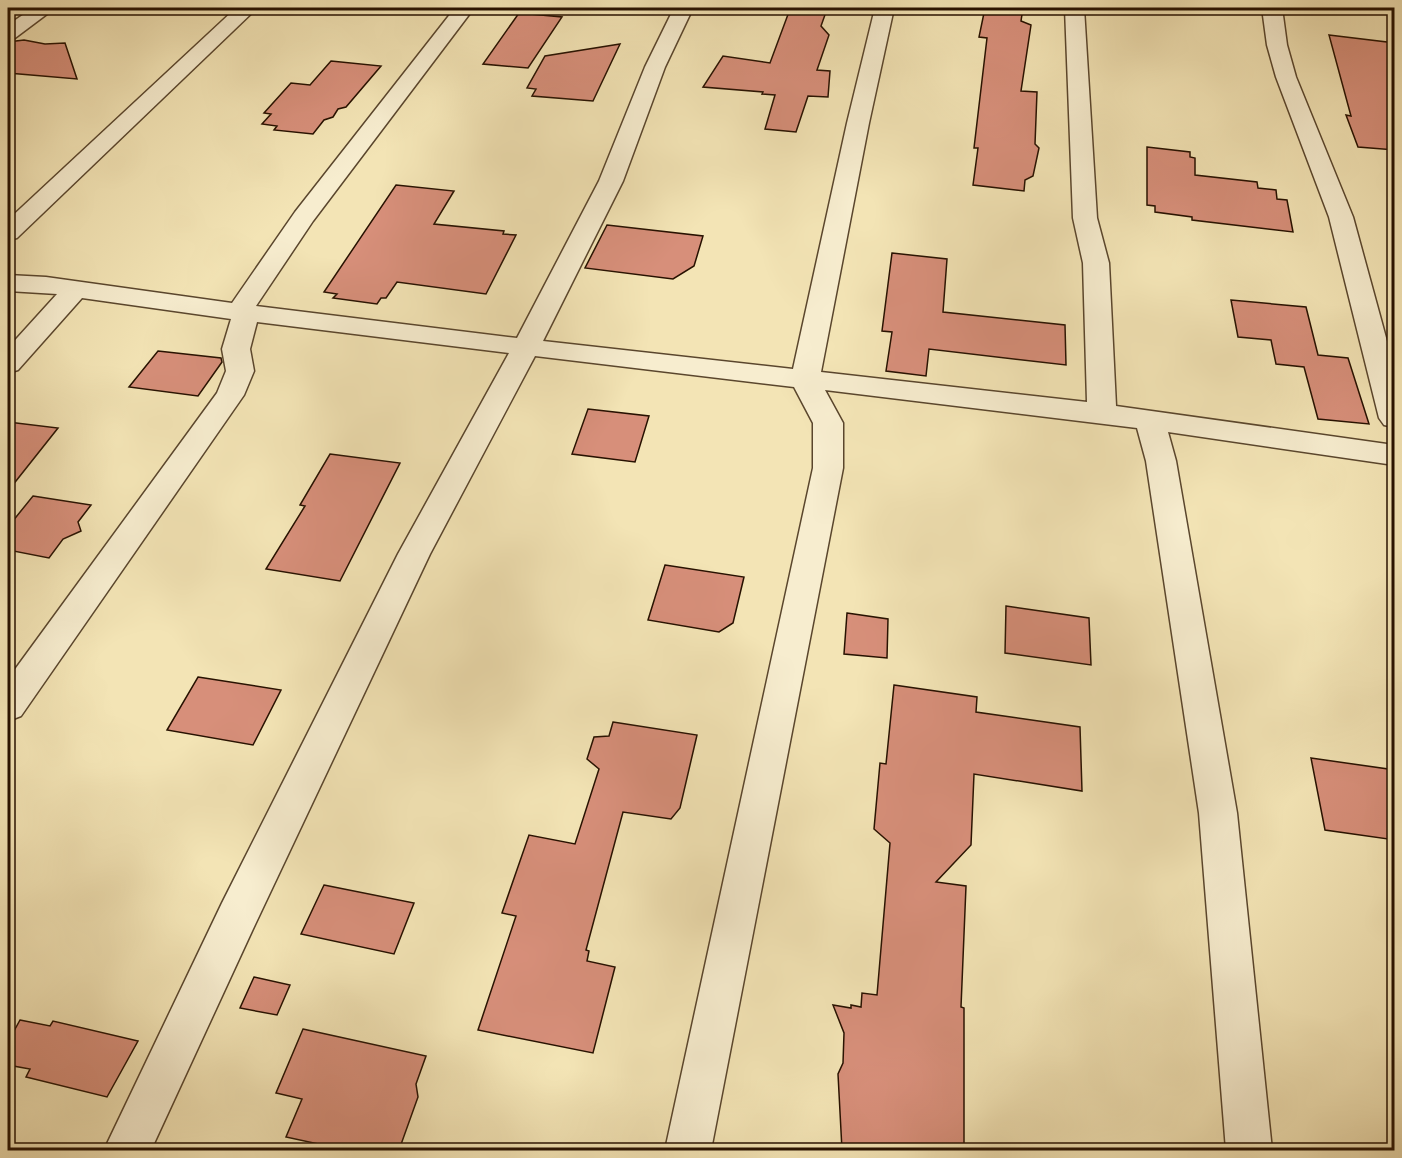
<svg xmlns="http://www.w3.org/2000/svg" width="1402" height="1158" font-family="Vollkorn,serif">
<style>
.building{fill:#d78f7a;stroke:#271100;stroke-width:1.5}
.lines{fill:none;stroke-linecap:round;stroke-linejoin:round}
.street-casing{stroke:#5a462d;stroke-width:3}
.street{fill:#f7edcf;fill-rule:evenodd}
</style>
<rect width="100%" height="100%" fill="#f3e4b5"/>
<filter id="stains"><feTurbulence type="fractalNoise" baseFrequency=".00333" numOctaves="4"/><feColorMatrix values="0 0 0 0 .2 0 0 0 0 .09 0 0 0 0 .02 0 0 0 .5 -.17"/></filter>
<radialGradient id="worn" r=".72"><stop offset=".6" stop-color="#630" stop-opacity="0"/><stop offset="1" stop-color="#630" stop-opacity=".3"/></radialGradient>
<!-- building -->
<g class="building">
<polygon points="985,8 1023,8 1021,21 1031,25 1021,91 1037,92 1035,144 1039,148 1033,176 1025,180 1024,191 973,185 978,148 974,148 987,38 979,37"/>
<polygon points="790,9 826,12 821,26 829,35 817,70 830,71 828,97 808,96 796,132 765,129 775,95 762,94 763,92 703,87 723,56 770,63"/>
<polygon points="519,13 562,17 528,68 483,64"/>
<polygon points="1329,35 1395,43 1395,150 1358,147 1346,115 1351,116"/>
<polygon points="24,40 45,44 65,43 77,79 8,73 8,42"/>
<polygon points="620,44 593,101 532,96 536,89 527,88 545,56"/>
<polygon points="331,61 381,66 346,107 338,109 333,117 324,120 313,134 274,130 277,126 262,124 271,114 264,113 291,83 310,85"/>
<polygon points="1147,147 1190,152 1190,157 1195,158 1195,175 1257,182 1258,188 1276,190 1277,199 1287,200 1293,232 1192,220 1192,217 1155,212 1155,206 1147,205"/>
<polygon points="396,185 454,191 434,224 504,231 503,234 516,235 486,294 397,282 386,298 381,298 377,304 333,298 337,294 324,292"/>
<polygon points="607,225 703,236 694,266 673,279 585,268"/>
<polygon points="892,253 947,259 943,312 1065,325 1066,365 929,349 926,376 886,371 892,332 882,331"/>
<polygon points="1231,300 1306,307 1318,355 1348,358 1369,424 1318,419 1304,367 1276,364 1271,340 1238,337"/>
<polygon points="158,351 221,358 222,362 198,396 129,387"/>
<polygon points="588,409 649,416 635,462 572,454"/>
<polygon points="8,422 58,428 8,491"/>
<polygon points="330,454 400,463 340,581 266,569 305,506 300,505"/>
<polygon points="33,496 91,505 78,522 81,531 63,539 49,558 8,550 8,527"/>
<polygon points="665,565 744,577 733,623 719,632 648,620"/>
<polygon points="1006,606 1089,618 1091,665 1005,653"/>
<polygon points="847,613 888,619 887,658 844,654"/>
<polygon points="198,677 281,690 253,745 167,730"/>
<polygon points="894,685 977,697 976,712 1080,727 1082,791 974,774 971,845 936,882 966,886 961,1007 964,1008 964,1150 842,1150 838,1074 843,1063 844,1033 833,1005 851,1008 851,1005 861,1007 862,993 877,995 890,843 874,829 880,763 886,764"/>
<polygon points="613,722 697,735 680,808 671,819 623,812 586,950 589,951 587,961 615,967 593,1053 478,1030 516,916 502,913 529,835 575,844 599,769 587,759 594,737 609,736"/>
<polygon points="1311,758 1395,770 1395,840 1325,830"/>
<polygon points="324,885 414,903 394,954 301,934"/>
<polygon points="254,977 290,985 277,1015 240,1008"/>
<polygon points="20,1020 50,1026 53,1021 138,1041 107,1097 26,1077 30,1069 8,1065 8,1042"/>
<polygon points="303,1029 426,1056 416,1084 418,1097 399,1150 346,1150 286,1137 302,1099 276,1093"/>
</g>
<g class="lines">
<!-- street casing -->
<g class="street-casing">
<g id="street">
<polygon points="33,8 55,8 15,38 8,40 8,25"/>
<polygon points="236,8 257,8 17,238 8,240 8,220"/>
<polygon points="455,8 474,8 313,221 256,306 517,338 599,181 645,67 674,8 693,8 665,67 623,181 543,341 793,369 847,123 875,8 894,8 869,123 821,372 1087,402 1083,263 1073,218 1065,8 1084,8 1097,218 1109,263 1116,406 1394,445 1394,465 1168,432 1176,461 1237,813 1272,1150 1226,1150 1199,813 1146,461 1137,428 825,390 843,423 843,468 711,1150 665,1150 813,468 813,423 794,387 535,356 430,554 252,931 151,1150 104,1150 222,903 398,554 509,353 257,322 250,349 254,371 244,395 21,716 8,721 8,679 217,393 226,371 222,349 231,319 82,298 18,370 8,373 8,348 57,294 8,291 8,275 46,277 232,303 295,212"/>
<polygon points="1262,8 1282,8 1287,45 1296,77 1353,217 1394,367 1394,427 1384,425 1379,418 1329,217 1276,77 1267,45"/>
</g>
</g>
<!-- street -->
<use href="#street" class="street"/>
</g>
<!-- margin -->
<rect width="1402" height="1158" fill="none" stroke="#f3e4b5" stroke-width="30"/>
<rect x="9" y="9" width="1384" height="1140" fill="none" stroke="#271100" stroke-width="3"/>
<rect x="15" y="15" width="1372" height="1128" fill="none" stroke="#271100" stroke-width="1.5"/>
<rect width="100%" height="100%" filter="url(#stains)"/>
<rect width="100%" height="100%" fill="url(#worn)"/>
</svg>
